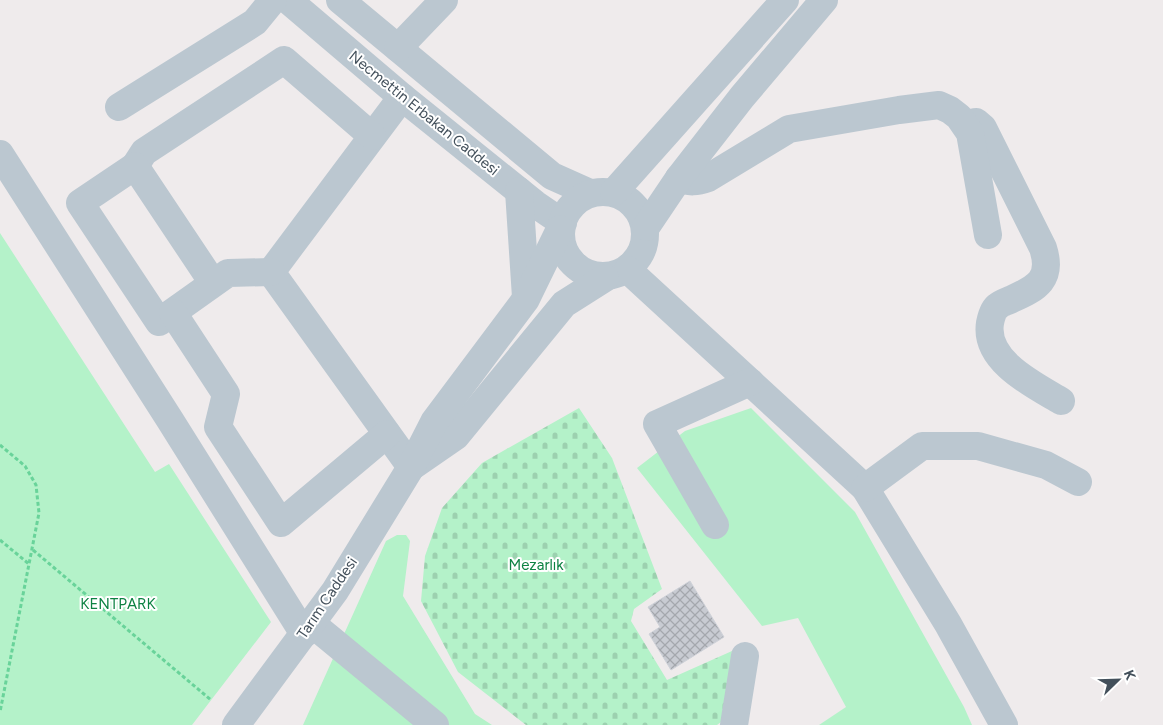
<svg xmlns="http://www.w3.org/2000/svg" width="1163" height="725" font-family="Figtree,sans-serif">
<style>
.cemetery{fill:url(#cemetery-stones)}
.park{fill:#b4f2c9}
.building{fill:url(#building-cross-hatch);stroke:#cfd2d9}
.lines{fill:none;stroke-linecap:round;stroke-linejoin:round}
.path{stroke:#69d39a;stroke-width:3;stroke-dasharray:4 2.5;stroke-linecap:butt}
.minor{stroke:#bbc7d0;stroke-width:28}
.labels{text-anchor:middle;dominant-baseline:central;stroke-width:4;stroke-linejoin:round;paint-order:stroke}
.street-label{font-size:15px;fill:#43505b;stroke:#fff}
.park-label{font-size:15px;fill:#0d8243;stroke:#fff}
</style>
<defs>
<pattern id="cemetery-stones" width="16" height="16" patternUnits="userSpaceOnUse" patternTransform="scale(1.25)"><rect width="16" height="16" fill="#b4f2c9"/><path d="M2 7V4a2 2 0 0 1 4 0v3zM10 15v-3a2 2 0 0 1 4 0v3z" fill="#9cd1af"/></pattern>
<pattern id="building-cross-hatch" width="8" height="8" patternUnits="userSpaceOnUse" patternTransform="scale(1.25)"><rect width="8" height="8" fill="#c8cbd2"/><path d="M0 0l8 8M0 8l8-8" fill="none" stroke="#a4a7ad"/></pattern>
</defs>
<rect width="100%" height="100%" fill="#efebec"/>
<!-- cemetery -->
<polygon class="cemetery" points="579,408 612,458 662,589 634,609 631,621 667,680 732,651 725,719 717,725 526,725 458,672 421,601 425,556 442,508 482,463"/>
<!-- park -->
<g class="park">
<polygon points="0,233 155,472 169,464 271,622 192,725 0,725"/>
<polygon points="751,408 855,512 964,707 972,725 819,725 846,707 798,618 762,626 637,468 685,431"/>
<polygon points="397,535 406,535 410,541 403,596 475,714 492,725 303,725 386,541"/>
</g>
<!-- building -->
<polygon class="building" points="690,581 724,637 671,670 649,634 660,627 648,607"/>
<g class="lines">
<!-- path -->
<g class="path">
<polyline points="0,445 25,466 36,485 39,513 0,712"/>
<polyline points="0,540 29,564"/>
<polyline points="33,550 211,700"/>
</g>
<!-- minor -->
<g class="minor">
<polyline points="288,0 402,97 535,204 563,223"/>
<polyline points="340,0 552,176 590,193"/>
<polyline points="398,48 444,0"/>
<polyline points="402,97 271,272 411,467"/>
<polyline points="119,107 255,22 273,0"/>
<path d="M 967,124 L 976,122 L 983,128 L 1043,248 C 1053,279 1037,288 1012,299 C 1008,301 1001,303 998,306 C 993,309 991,318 990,323 C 984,361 1034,385 1061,401"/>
<polyline points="0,154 170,420 304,634"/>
<polyline points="135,166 144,152 284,60 372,136"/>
<path d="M 679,178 C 689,183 697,182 708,178 L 789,129 L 899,110 L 939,105 L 950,110 L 959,117 L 970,133 L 988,235"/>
<polyline points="519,191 526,297"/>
<circle cx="603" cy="234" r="42"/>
<polyline points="614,192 785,0"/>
<polyline points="646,227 679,178 742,97 824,0"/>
<polyline points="628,270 865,488 948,624 1004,725"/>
<polyline points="213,283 135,166 80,203 159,322 228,273 271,272"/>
<polyline points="173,313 226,394 218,427 281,523 387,434"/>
<polyline points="414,465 456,436 564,304 605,278"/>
<polyline points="865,488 922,446 978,446 1046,465 1078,482"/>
<polyline points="715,525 657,424 750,382"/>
<polyline points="311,623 435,725"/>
<polyline points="236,725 335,591 411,467 434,422 526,299 560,229"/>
<polyline points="734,725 745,656"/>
</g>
</g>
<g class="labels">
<!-- street labels -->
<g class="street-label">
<text transform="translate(424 113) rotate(39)">Necmettin Erbakan Caddesi</text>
<text transform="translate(327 598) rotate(-56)">Tarım Caddesi</text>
</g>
<!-- park labels -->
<g class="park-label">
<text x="536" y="565">Mezarlık</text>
<text x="118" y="604">KENTPARK</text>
</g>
</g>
<!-- north arrow -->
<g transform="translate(1118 680) rotate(67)" stroke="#ffffff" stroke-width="4" paint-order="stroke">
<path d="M0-4L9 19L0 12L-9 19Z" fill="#43505b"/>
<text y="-8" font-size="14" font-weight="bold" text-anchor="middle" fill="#43505b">K</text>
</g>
</svg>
